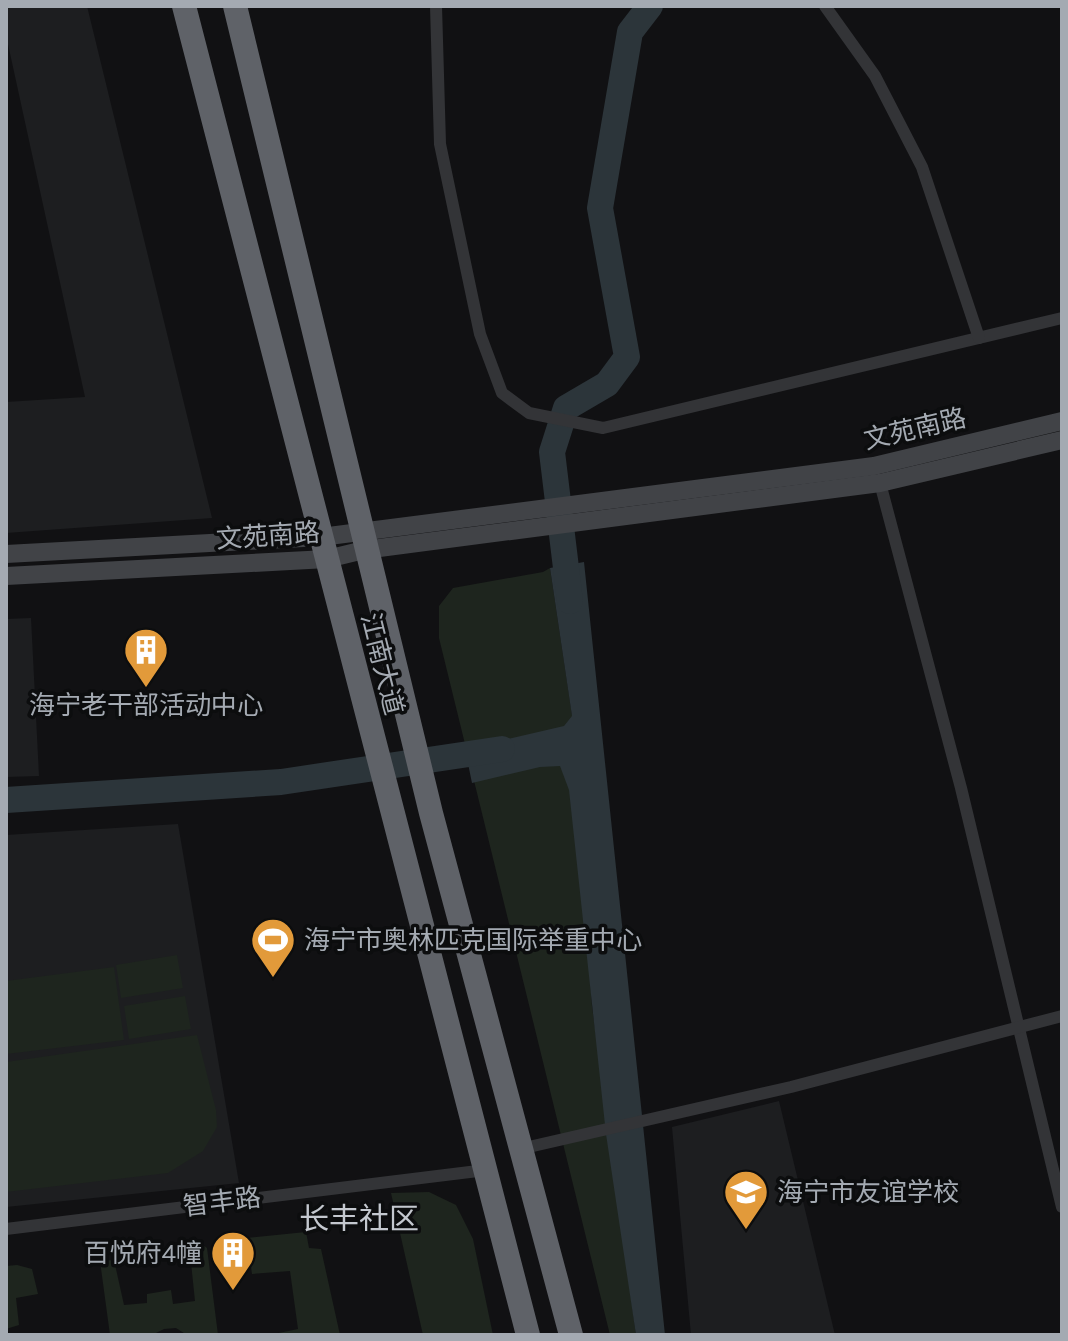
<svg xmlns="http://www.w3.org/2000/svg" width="1068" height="1341" font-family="Karla,'Noto Sans SC',sans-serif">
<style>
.built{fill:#1d1e20}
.green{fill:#1e251e}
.water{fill:#2c353a}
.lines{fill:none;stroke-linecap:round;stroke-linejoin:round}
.river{stroke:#2c353a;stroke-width:26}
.street{stroke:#333437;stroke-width:12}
.secondary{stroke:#414347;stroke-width:18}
.highway{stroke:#5f6268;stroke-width:24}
.labels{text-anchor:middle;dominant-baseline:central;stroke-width:7;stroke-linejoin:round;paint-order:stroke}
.street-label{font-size:26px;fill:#a4aab2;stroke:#0c0d0e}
.poi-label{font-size:26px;fill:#a4aab2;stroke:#0c0d0e;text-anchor:start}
.quarter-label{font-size:30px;fill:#c4c8cf;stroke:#0c0d0e}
</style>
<rect width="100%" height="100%" fill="#111113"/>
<!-- built -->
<g class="built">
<polygon points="6,6 87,6 212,518 6,533 6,402 85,397 6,35"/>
<polygon points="31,618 39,776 6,777 6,619"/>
<polygon points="178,824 239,1183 6,1207 6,835"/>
<polygon points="779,1101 835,1335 691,1335 672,1127"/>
</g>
<!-- green -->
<g class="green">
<polygon points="550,568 572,715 592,1006 636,1335 610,1335 439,638 439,606 453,588 543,572"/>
<polygon points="177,955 183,988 121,998 116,965"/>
<polygon points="114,967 124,1040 6,1054 6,981"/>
<polygon points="185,996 191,1029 129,1039 124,1006"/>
<polygon points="197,1035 216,1110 217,1127 203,1151 168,1173 6,1192 6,1062"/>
<polygon points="429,1192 456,1205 473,1239 493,1335 423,1335 391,1193"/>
<polygon points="306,1232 309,1248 321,1249 340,1335 269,1335 298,1329 290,1271 252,1274 247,1238"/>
<polygon points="203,1245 207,1248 218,1335 187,1335 176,1328 164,1329 152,1335 110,1335 100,1261 114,1260 124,1305 147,1303 147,1294 171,1290 173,1304 195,1301 190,1253 192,1248"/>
<polygon points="17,1265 32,1269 38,1294 16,1298 19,1325 6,1329 6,1266"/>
</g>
<!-- water -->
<polygon class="water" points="584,562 665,1335 636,1335 606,1134 569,790 560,766 540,767 472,783 465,749 564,726 572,716 550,568"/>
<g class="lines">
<!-- river -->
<g class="river">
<polyline points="570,601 552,452 566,408 607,384 627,357 600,208 630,32 650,6"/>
<polyline points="6,800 281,782 502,749"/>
</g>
<!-- street -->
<g class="street">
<polyline points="436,6 440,144 480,334 502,393 529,413 603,428 1062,318"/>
<polyline points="825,6 875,76 922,167 979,338"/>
<polyline points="880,483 961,788 1062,1207"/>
<polyline points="520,1149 791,1087 1062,1016"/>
<polyline points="6,1229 486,1170"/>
</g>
<!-- secondary -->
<g class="secondary">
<polyline points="6,554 321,537 874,466 1062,421"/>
<polyline points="6,576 327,559 364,550 880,483 1062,440"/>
</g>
<!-- highway -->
<g class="highway">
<polyline points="184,6 528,1335"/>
<polyline points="235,6 431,813 571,1335"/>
</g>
</g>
<!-- icons -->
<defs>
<g id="building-pin" transform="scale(2.3)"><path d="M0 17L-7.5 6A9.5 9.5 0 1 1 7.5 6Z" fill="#e29a3a" stroke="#0c0d0e"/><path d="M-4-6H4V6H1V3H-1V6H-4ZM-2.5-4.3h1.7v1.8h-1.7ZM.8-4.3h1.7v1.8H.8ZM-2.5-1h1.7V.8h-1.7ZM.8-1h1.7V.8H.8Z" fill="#fff"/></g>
<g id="stadium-pin" transform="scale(2.3)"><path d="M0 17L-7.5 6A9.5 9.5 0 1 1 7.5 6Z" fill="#e29a3a" stroke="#0c0d0e"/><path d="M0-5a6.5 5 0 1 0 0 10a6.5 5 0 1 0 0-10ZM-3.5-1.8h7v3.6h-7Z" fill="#fff"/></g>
<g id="school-pin" transform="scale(2.3)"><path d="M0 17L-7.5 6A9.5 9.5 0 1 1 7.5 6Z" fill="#e29a3a" stroke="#0c0d0e"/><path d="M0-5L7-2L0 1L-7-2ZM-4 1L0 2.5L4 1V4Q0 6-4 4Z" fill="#fff"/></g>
</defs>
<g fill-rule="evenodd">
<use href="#building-pin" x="146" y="650"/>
<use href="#stadium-pin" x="273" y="940"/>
<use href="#school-pin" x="746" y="1192"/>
<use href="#building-pin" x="233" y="1253"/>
</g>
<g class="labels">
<!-- street labels -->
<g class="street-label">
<text transform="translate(915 429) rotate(-13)">文苑南路</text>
<text transform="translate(268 536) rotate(-4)">文苑南路</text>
<text transform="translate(382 664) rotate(76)">江南大道</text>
<text transform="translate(222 1202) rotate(-7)">智丰路</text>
</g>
<!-- poi labels -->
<g class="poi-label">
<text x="146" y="705" text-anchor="middle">海宁老干部活动中心</text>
<text x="304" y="940">海宁市奥林匹克国际举重中心</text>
<text x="777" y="1192">海宁市友谊学校</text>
<text x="202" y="1253" text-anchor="end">百悦府4幢</text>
</g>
<!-- quarter labels -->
<g class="quarter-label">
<text x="359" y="1219">长丰社区</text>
</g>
</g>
<!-- border -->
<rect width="1068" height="1341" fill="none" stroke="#a4aab2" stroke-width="16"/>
</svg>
